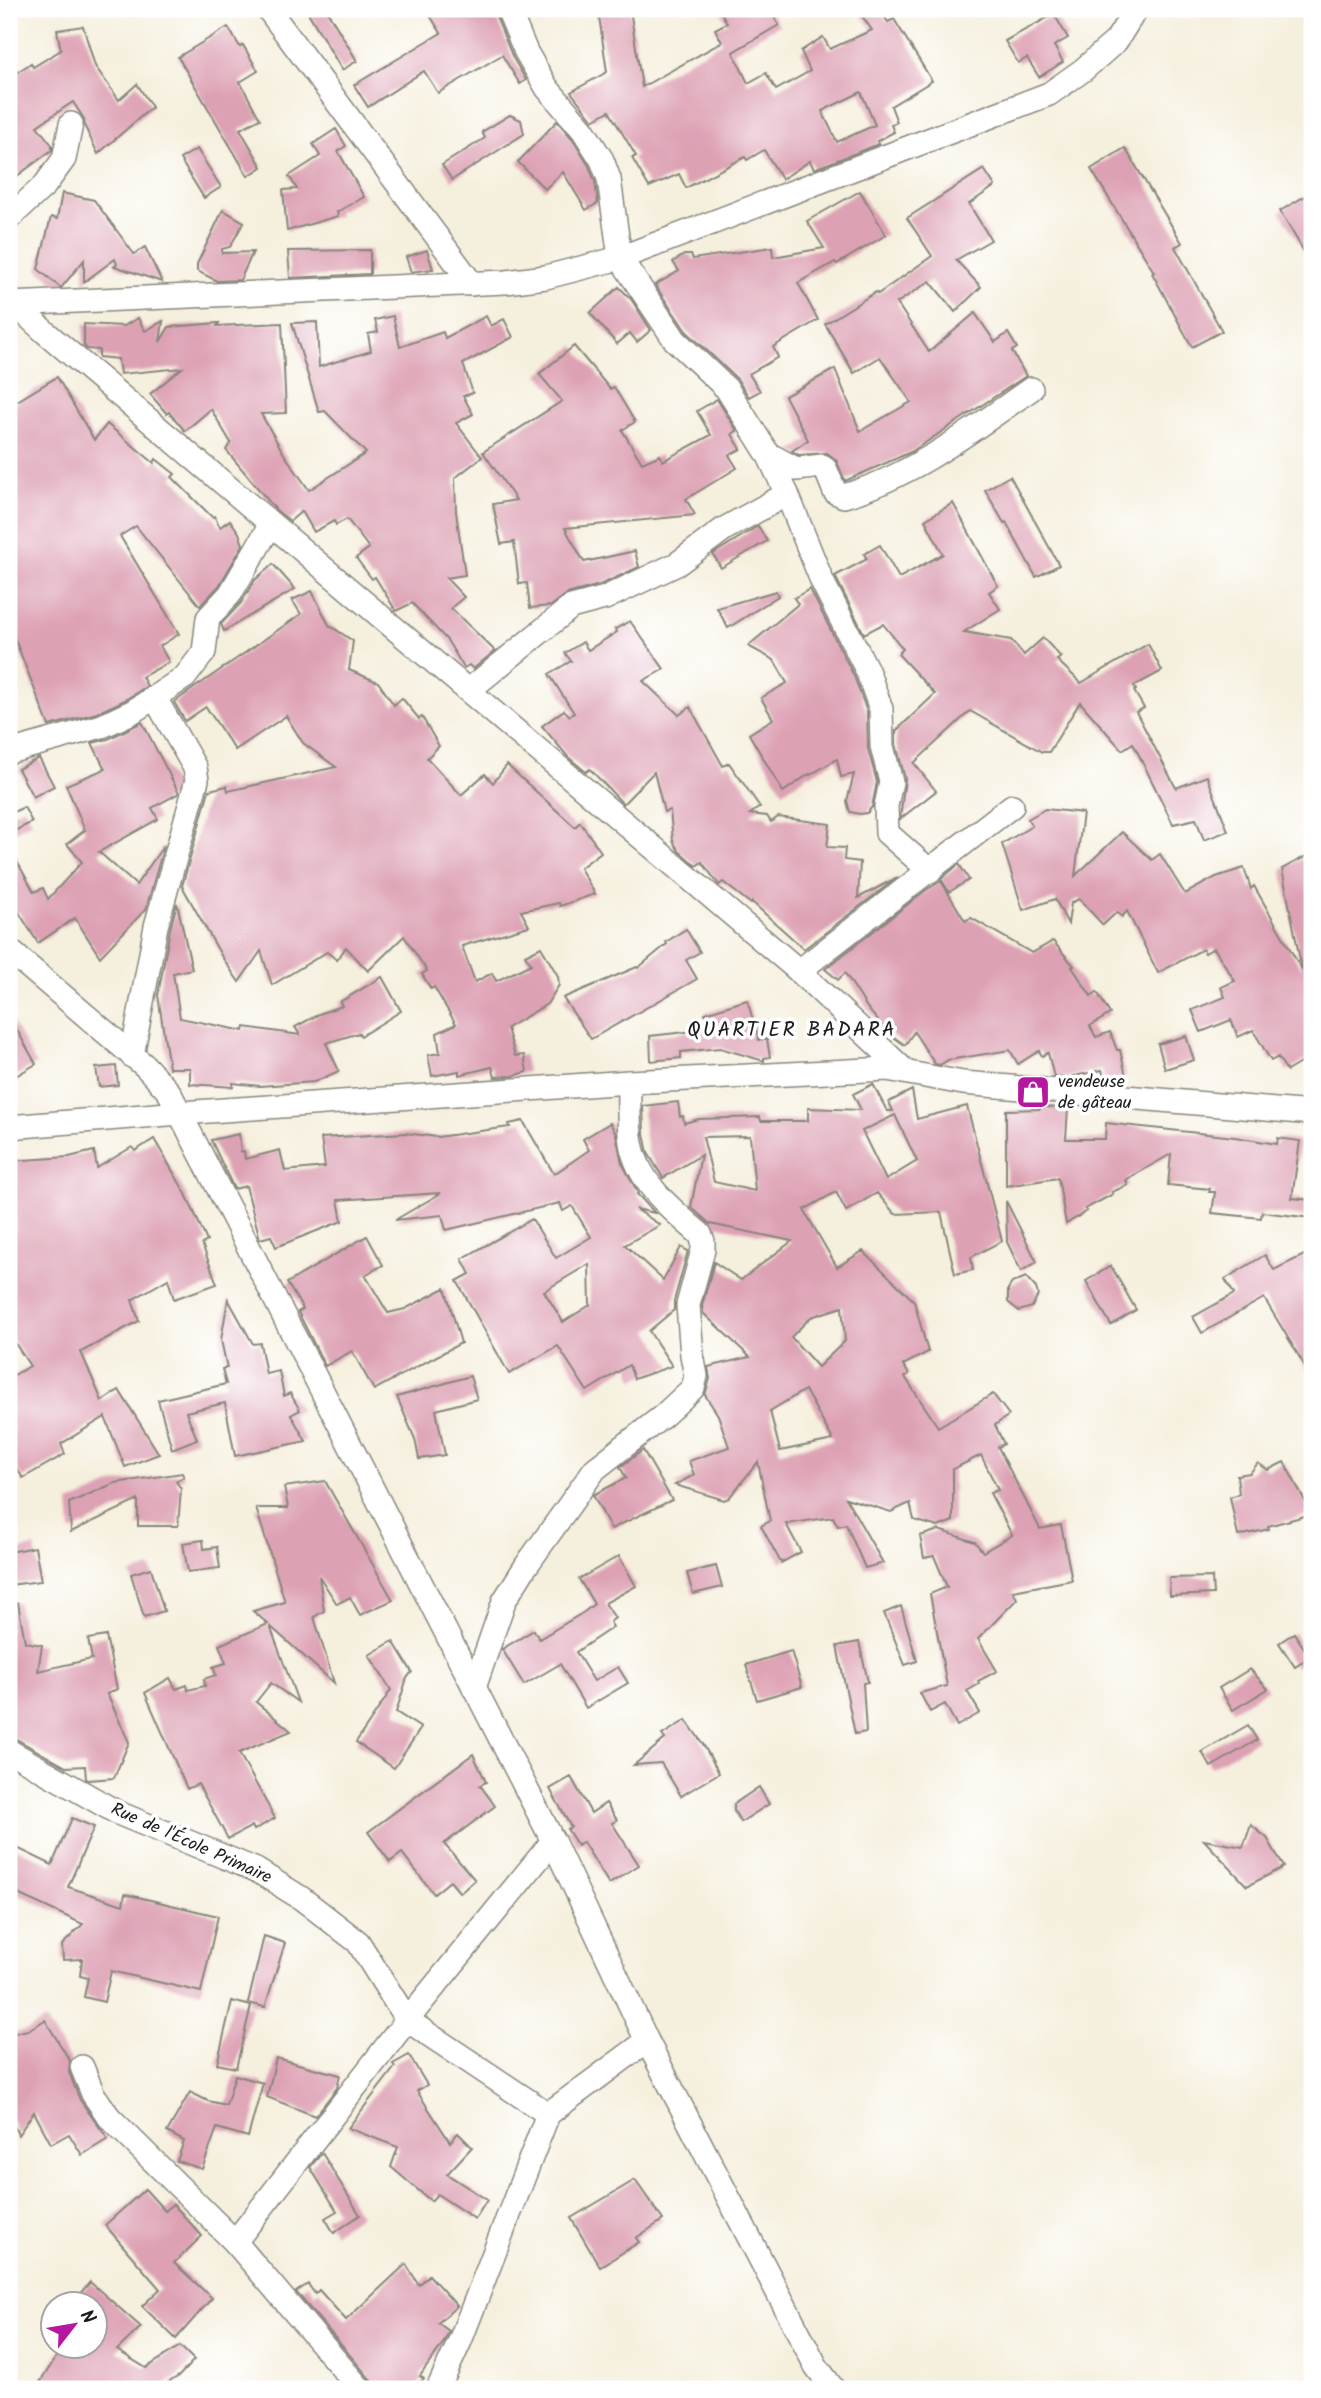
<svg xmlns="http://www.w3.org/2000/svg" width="1321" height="2398" font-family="Kalam,sans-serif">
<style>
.building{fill:#dda1b4;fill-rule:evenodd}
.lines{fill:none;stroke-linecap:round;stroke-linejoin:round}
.minor-casing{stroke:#88867c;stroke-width:26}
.minor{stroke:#fff;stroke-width:23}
.labels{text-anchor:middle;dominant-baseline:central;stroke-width:7;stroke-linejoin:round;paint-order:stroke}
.poi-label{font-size:18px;fill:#1c1c1c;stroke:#fff;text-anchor:start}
.street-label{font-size:18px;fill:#1c1c1c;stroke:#fff}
.quarter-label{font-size:21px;letter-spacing:2px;fill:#1c1c1c;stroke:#fff}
</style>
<rect width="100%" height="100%" fill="#fff"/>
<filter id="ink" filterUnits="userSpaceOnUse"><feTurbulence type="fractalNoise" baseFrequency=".0143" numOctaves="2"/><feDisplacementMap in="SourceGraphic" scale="14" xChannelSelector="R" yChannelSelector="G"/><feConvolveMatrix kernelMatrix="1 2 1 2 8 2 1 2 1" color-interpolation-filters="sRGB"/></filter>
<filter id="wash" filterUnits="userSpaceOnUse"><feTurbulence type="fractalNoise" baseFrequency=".00686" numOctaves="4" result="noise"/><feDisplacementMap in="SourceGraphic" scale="28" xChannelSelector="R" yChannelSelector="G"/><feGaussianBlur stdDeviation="1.57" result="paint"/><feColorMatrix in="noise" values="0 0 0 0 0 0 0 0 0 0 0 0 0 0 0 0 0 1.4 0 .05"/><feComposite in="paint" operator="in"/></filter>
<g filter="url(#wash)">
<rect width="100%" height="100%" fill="#f5efdd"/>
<g id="blocks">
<!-- building -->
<g class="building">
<polygon points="306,9 326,9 357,61 342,70"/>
<polygon points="426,9 493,9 513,58 526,80 520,84 502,55 438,93 424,71 368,107 354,85 441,33"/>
<path d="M 598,9 L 630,9 L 642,87 L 722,42 L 715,29 L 727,23 L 719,9 L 769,9 L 779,25 L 733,52 L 748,83 L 766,73 L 776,90 L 810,71 L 801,51 L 823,37 L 830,49 L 872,30 L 857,9 L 879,9 L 888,22 L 894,19 L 932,81 L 891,106 L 897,122 L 891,125 L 894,132 L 877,141 L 879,144 L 814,169 L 810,161 L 782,179 L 764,150 L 747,160 L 745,157 L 686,188 L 679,174 L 649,187 L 632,158 L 636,156 L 609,111 L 593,120 L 571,92 L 607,72 ZM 861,92 L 875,125 L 837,142 L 822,111 Z"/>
<polygon points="1054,14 1068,38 1054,46 1063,62 1039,77 1027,58 1018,63 1005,41"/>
<polygon points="83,26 95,66 119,100 137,84 152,107 98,154 85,127 84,119 73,102 37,126 52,145 52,150 9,182 9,78 31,63 33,67 61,50 57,30"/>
<polygon points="228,27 240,47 243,45 258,71 240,82 260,119 240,129 262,167 248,176 178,57"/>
<polygon points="510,115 521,120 524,134 452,180 442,165 485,138 482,132"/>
<polygon points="557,121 572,138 589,166 595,182 598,203 586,210 563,172 545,189 518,162"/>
<polygon points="336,129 346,146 338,151 364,197 337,212 338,216 287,231 283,190 297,189 289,176 320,156 313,144"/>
<polygon points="1125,148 1182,243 1175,247 1222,331 1192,347 1152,273 1154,272 1091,169"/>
<polygon points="197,149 221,187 204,198 180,159"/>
<polygon points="984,169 995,186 969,204 991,240 956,260 981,287 955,312 930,281 897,303 929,352 975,313 995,342 1008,333 1017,348 1012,351 1026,376 911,452 845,481 836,460 827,453 799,455 792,451 808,440 785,396 835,369 860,431 911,402 880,357 854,373 825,324 876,292 878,294 932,256 907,218"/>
<polygon points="860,191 886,235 837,264 835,262 798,283 818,320 773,347 778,357 749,374 760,391 749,397 737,379 686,331 655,285 679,271 673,262 684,255 691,255 693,259 772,247 773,257 824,248 807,221"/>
<polygon points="1312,192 1312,265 1280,211"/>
<polygon points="62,193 94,200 134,254 145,247 162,282 114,266 117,264 115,259 84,282 84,260 61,288 38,269 51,217 57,219"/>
<polygon points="223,210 244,222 230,247 222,249 222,253 253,252 240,280 217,281 197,271 197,264"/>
<polygon points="370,250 370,274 290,278 288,251"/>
<polygon points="427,250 433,269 411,272 406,257"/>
<polygon points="619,287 631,299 651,330 637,342 630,333 617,344 590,313"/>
<polygon points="393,316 400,347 443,332 445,338 486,316 491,326 504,319 513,337 463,364 473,393 463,396 473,414 456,423 482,457 455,478 456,512 465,575 446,578 464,597 451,608 495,651 473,669 469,665 464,668 447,640 412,603 396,611 375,577 372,579 356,558 369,548 347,519 336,525 334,521 314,532 302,511 290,521 276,510 226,450 231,443 211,409 185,431 169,412 167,414 150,394 182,368 120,374 118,359 99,357 99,350 87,349 84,346 84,324 124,326 138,318 145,331 163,321 160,342 169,327 219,323 217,326 282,323 286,413 261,414 284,454 309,490 366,453 325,411 319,412 292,323 317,322 319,367 371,351 368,334 378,332 375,320"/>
<polygon points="574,346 610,389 614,387 635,422 622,430 642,463 660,455 663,461 711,435 697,411 717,399 737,431 732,434 741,449 729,455 737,468 686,499 695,515 565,528 584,562 635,551 639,567 600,585 567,594 551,606 530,608 527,583 519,584 514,542 501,544 493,504 516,500 483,452 562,401 539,374"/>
<polygon points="57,377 94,440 107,424 154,463 156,459 175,474 172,477 212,517 214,516 220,527 230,520 239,533 243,545 219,586 200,606 136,526 120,536 179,634 160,646 169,662 142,677 147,686 125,700 97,713 49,726 9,624 9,406"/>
<polygon points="1010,476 1059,565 1036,577 1006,522 1004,523 985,490"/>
<polygon points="953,503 998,586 989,592 1000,609 964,632 1011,640 1024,655 1043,638 1061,657 1057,660 1081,683 1148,644 1162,671 1134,686 1136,690 1134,691 1144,708 1136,712 1176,788 1207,776 1228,831 1204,840 1196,819 1173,824 1133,743 1122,750 1080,702 1049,752 1042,752 970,711 914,763 936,791 900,819 905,779 896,744 896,731 935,694 898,654 903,649 883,624 864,634 835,576 867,559 864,554 880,545 899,578 943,554 925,520"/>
<polygon points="758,526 767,541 721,568 713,554"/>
<polygon points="273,564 295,589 224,631 221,624 241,603 255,580"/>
<polygon points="810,589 854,676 867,712 868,749 877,782 872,807 867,813 860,814 850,812 847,801 854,774 841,777 837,759 810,775 809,774 783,792 749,734 773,719 761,698 787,683 774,660 748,646 798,604 794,598"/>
<polygon points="312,591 329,625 353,641 349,670 378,682 394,705 402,698 419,719 422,717 439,746 427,758 461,795 485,774 493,783 507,765 575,827 580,822 601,852 580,868 595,894 560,906 559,903 521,911 529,926 462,946 475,982 492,973 496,981 531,964 525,955 541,947 558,976 559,985 547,1004 507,1028 515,1056 524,1055 527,1072 513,1076 495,1077 492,1067 459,1075 459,1071 432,1076 428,1055 440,1053 437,1033 456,1024 434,987 431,989 422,974 427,971 404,936 368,971 346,947 337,960 327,952 272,985 261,951 239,982 222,957 182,886 209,790 227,786 228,791 336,767 303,743 286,716 235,750 206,707 185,721 174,702 301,614 292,600"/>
<polygon points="776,591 778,596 728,628 717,608"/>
<polygon points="630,621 664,669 643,681 679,715 690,707 723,766 729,763 760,807 750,814 767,816 771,822 778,817 830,824 827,847 845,848 844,860 860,862 858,898 898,877 804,949 752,902 751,904 723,882 719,885 702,862 696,866 679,851 673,841 670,810 664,812 654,772 623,804 590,769 586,772 568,757 542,726 564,710 570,716 574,713 549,674 571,661 565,653 583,642 588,650 617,632 615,629"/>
<polygon points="142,722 179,793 152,808 158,819 99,852 136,885 164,845 146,909 100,957 75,918 38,943 18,911 9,916 9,847 34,892 43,888 48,899 82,862 67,844 85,830 66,785 105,769 92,743 108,739"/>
<polygon points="39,758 54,786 33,797 18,769"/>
<polygon points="24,807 32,822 9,834 9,814"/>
<polygon points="1045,809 1083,813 1075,876 1122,832 1152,860 1160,854 1185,894 1216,877 1244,868 1251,889 1254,886 1302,970 1282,869 1312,853 1312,977 1307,978 1312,988 1312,1056 1287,1071 1278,1057 1271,1061 1253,1030 1238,1037 1231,1020 1201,1032 1192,1010 1225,997 1221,987 1235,981 1214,948 1205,953 1203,949 1158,973 1127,911 1122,917 1117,912 1103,925 1079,899 1071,903 1068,924 1055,899 1023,910 1002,844 1032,826 1028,819"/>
<polygon points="959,864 969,880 949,892 941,879"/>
<polygon points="941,881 965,921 971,918 1032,953 1053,941 1074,966 1072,967 1091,996 1097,992 1110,1014 1090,1026 1096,1037 1110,1032 1117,1050 1120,1050 1126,1076 1105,1081 1102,1070 1066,1078 1054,1077 1048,1053 1042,1056 1039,1051 1018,1064 1010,1050 948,1060 940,1065 935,1064 914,1032 905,1045 888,1033 868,1009 845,973 838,980 825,969 926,890"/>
<polygon points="177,903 192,969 173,973 180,1018 244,1031 245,1027 300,1035 295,1027 321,1013 342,1006 340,1002 382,977 401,1011 361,1036 359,1033 326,1043 339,1071 314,1082 260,1086 233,1083 233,1087 190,1084 190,1068 169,1068 158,995 170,929"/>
<polygon points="686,929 700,952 686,960 697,979 591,1039 563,998 637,967 638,968 667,944 666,942"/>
<polygon points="747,1000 759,1040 767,1039 770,1057 764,1058 764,1061 720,1048 681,1052 681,1058 651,1061 650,1036 714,1029 705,1013"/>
<polygon points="9,1016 36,1064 9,1080"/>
<polygon points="1186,1036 1194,1060 1165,1069 1158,1044"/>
<polygon points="116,1066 118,1085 99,1087 96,1068"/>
<path d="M 873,1084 L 887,1111 L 893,1111 L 889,1102 L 912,1090 L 917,1119 L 967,1106 L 1002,1241 L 971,1257 L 973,1270 L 955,1274 L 941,1212 L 895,1214 L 877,1193 L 846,1211 L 836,1192 L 804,1210 L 837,1267 L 863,1251 L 914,1301 L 928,1352 L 903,1365 L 909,1374 L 905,1377 L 938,1427 L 993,1394 L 1009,1415 L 995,1425 L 1004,1444 L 998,1447 L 1040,1529 L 1061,1525 L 1072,1580 L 1013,1591 L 1017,1599 L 978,1639 L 997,1671 L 978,1681 L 979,1684 L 967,1691 L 980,1713 L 957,1726 L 945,1704 L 930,1712 L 920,1693 L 947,1686 L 930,1594 L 947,1587 L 934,1556 L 924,1558 L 920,1536 L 939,1530 L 975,1542 L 983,1552 L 1012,1535 L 990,1493 L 998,1490 L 981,1455 L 953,1469 L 953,1521 L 938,1527 L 914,1520 L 910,1503 L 891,1512 L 846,1498 L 883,1563 L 865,1568 L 846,1524 L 838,1526 L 833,1517 L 786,1524 L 801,1552 L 781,1563 L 761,1526 L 770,1521 L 758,1462 L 729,1498 L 724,1500 L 675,1485 L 694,1475 L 689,1461 L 729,1447 L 718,1415 L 705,1395 L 710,1379 L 708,1367 L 750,1357 L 703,1313 L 702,1306 L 714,1262 L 741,1280 L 792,1241 L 710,1224 L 691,1207 L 701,1155 L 663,1178 L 648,1153 L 644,1134 L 643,1106 L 678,1102 L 680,1117 L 683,1116 L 684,1123 L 699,1119 L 760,1117 L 761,1121 L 808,1121 L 808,1108 L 861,1110 L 853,1094 ZM 895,1115 L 917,1161 L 886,1180 L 862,1131 ZM 750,1136 L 755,1191 L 714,1182 L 703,1137 ZM 842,1307 L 845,1341 L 818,1367 L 791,1337 L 811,1317 ZM 805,1390 L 833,1440 L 780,1451 L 770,1411 Z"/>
<polygon points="1040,1107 1068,1108 1066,1139 1105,1139 1106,1123 1235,1137 1277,1144 1278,1138 1300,1141 1292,1198 1312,1200 1312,1218 1262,1212 1261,1218 1212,1213 1215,1192 1209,1192 1210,1189 1168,1185 1171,1154 1126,1180 1128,1185 1112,1192 1113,1194 1085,1209 1087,1211 1066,1224 1058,1178 1006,1186 1006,1110 1040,1109"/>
<path d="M 523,1121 L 554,1174 L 589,1150 L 583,1139 L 610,1123 L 616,1134 L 622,1163 L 638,1193 L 637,1194 L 655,1213 L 636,1209 L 660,1225 L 625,1245 L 663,1280 L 681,1247 L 688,1251 L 674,1301 L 674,1310 L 649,1331 L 672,1366 L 634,1379 L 629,1365 L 587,1391 L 558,1346 L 509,1374 L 457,1281 L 470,1274 L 462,1259 L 532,1219 L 556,1258 L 591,1237 L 572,1206 L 563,1211 L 560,1203 L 446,1230 L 442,1215 L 395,1220 L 441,1193 L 338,1200 L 342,1221 L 276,1247 L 271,1236 L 260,1239 L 246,1186 L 234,1189 L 211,1140 L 239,1134 L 241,1152 L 244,1151 L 245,1159 L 280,1150 L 285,1171 L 325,1167 L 321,1138 L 405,1133 L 437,1137 L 510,1127 L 509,1124 ZM 589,1264 L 590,1305 L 563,1322 L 544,1291 Z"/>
<polygon points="154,1139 186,1194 207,1241 202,1244 217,1284 174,1299 168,1279 132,1300 139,1321 81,1352 102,1401 119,1390 159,1454 125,1467 105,1417 61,1444 65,1454 23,1478 9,1457 9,1378 30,1366 9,1334 9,1231 14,1230 9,1161 69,1157 94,1151 97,1168 132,1147 135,1151"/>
<polygon points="1006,1201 1037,1262 1021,1271 1007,1242"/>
<polygon points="367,1236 383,1265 365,1275 388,1313 405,1309 445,1288 461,1343 374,1390 352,1351 325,1366 298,1312 303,1309 287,1283"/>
<polygon points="1312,1251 1312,1378 1264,1298 1202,1333 1193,1317 1234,1294 1225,1279 1265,1255 1274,1270"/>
<polygon points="1111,1266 1136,1310 1111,1325 1086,1281"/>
<polygon points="1026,1277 1036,1288 1038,1295 1032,1307 1019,1311 1008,1302 1008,1289 1012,1283"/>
<polygon points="228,1299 253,1344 260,1343 266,1374 279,1371 284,1396 290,1393 300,1410 291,1415 306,1441 235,1456 225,1403 186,1412 197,1439 172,1449 158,1400 226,1384 222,1369 227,1368 221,1340"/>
<polygon points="470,1376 477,1399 436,1410 445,1455 419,1459 415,1439 397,1397"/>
<polygon points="643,1450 672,1500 611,1529 593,1495 626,1478 620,1467"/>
<polygon points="1284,1462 1312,1514 1268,1526 1269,1529 1238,1536 1230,1497 1239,1494 1237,1475 1250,1473 1258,1463 1268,1470"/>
<polygon points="182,1473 184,1477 176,1481 181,1489 178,1526 138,1526 138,1500 71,1532 69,1503 115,1483"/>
<polygon points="325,1481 393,1600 360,1615 350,1597 337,1604 319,1576 324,1611 314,1617 334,1683 270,1626 298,1702 271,1683 256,1702 291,1731 239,1753 275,1818 254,1830 252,1826 228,1839 198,1784 187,1789 145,1693 170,1678 176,1689 187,1685 188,1690 205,1686 204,1679 216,1675 213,1667 226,1663 219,1645 268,1624 253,1611 285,1602 256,1508 288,1508 284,1487"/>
<polygon points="203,1540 204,1549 217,1547 220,1568 188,1572 183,1543"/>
<polygon points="35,1547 41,1581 9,1585 9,1552"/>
<polygon points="619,1556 636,1586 605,1603 615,1618 610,1622 613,1627 576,1652 594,1681 618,1667 628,1683 586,1708 560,1664 524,1685 502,1649 534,1630 539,1639 584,1612 594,1604 579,1579"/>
<polygon points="716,1566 722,1587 693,1594 687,1573"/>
<polygon points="151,1568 164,1611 144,1617 131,1574"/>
<polygon points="1212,1577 1213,1594 1170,1596 1169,1578"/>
<polygon points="9,1603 18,1603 25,1642 42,1645 38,1671 92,1659 88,1639 106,1636 117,1689 107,1694 129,1742 114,1778 88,1780 86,1779 85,1766 66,1767 16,1739 9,1737"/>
<polygon points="901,1606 917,1661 905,1665 884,1613"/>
<polygon points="1294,1633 1310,1657 1295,1667 1279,1643"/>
<polygon points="393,1641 412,1672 407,1678 396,1712 421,1728 394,1768 356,1742 391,1690 369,1655"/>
<polygon points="859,1642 868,1682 863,1683 866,1732 855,1734 837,1646"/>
<polygon points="791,1651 802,1687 757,1700 746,1665"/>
<polygon points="1250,1669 1268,1689 1233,1710 1219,1688"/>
<polygon points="686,1720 703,1744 719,1773 681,1796 661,1763 634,1765 665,1739 662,1735"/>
<polygon points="1248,1725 1257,1740 1211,1767 1202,1752"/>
<polygon points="473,1754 486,1782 480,1785 495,1806 444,1844 475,1880 460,1893 450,1881 434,1894 402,1853 390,1862 368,1832"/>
<polygon points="571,1777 591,1813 606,1803 617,1820 612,1823 639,1865 609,1884 583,1842 578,1846 567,1829 571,1827 550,1789"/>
<polygon points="759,1787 769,1804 741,1822 734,1811 734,1804"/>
<polygon points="72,1818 94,1827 68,1887 123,1905 125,1894 218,1916 201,1992 111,1971 104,2002 84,1997 88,1978 80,1976 82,1959 63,1960 62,1945 83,1924 9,1890 9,1844 52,1865"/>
<polygon points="1251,1825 1267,1838 1284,1867 1247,1886 1204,1840 1243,1847"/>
<polygon points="264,1936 285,1943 265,2007 248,2003"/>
<polygon points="232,2001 251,2006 236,2068 217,2064"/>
<polygon points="45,2020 70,2061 69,2072 80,2100 108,2139 82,2155 69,2134 51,2144 34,2112 18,2135 9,2114 9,2034 28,2030"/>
<polygon points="409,2055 427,2085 417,2091 450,2142 458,2133 472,2147 447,2174 487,2200 475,2219 437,2194 431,2201 391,2167 398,2147 348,2128 395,2067 393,2064"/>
<polygon points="276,2058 340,2075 337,2088 315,2116 267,2097"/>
<polygon points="235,2075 263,2083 248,2137 217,2128 202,2169 177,2161 184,2141 167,2132 190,2092 208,2101 226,2105"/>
<polygon points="322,2153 360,2215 334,2233 325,2218 337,2211 310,2167"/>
<polygon points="635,2180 663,2220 636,2238 639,2242 600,2267 571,2218"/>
<polygon points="145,2189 165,2211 173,2204 202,2236 174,2263 212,2298 176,2339 142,2306 160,2289 105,2225"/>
<polygon points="406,2264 419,2285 429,2275 457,2306 438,2323 449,2331 444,2342 420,2376 424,2379 412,2389 374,2389 371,2380 296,2292 308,2284 315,2294 319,2290 346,2320"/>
<polygon points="90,2282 141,2327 117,2350 146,2368 180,2346 194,2360 179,2376 157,2389 36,2389 63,2346 94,2346 94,2304 71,2304"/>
</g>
</g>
</g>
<g filter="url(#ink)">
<use href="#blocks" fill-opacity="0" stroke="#88867c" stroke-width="2"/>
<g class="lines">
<!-- minor casing -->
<g class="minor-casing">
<g id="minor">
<polyline points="268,9 472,284"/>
<polyline points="508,9 526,52 547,88 583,130 602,160 609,179 620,258 675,340 727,389 768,454 787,494 822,581 867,670 881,709 882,746 891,782 886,806 887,833 930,871"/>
<polyline points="9,218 45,185 64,159 71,124"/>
<polyline points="9,299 45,332 799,971 905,1071"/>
<polyline points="9,304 506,282 546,277 620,258 1049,94 1083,70 1116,41 1136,9"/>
<path d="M 768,454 L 796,469 L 822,466 L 826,470 L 835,492 L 844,496 C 913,476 972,430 1031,389"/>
<polyline points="469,690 571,607 605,598 677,564 724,529 787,494"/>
<polyline points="9,752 102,726 132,712 185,677 204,652 208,618 230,594 271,524"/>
<polyline points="9,950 145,1066 169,1092 553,1841 647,2041 816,2366 833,2389"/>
<polyline points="799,971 1012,806"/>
<polyline points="132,1056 156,926 197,780 195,768 155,698"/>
<polyline points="9,1127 180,1113 629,1082 887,1069 963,1083 1312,1113"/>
<path d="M 474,1688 L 504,1601 L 526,1566 L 595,1469 L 663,1416 L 693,1388 L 696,1376 L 692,1355 L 688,1305 L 703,1250 L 703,1241 L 700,1234 C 671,1209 638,1183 631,1143 C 628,1124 629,1102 629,1082"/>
<polyline points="9,1751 118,1813 256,1870 301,1898 358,1942 407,2020 548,2114"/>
<polyline points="82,2067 93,2094 109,2117 235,2242"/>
<polyline points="360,2389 235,2242 407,2020 553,1841"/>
<polyline points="438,2389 460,2341 548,2114 647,2041"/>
</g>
</g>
<!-- minor -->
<use href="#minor" class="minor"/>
</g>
</g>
<!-- icons -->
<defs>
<g id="shop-square" transform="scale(1.75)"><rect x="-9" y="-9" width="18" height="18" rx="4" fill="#b5179e" stroke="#fff"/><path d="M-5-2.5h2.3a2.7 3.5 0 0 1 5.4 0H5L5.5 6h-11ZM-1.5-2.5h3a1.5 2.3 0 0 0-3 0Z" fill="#fff"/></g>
</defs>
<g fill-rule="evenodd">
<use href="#shop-square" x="1033" y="1092"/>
</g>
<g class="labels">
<!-- poi labels -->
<g class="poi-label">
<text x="1058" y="1082">vendeuse<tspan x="1058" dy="21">de gâteau</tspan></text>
</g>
<!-- street labels -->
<g class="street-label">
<text transform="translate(191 1844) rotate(24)">Rue de l'École Primaire</text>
</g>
<!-- quarter labels -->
<g class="quarter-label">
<text x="792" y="1030">QUARTIER BADARA</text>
</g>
</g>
<!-- margin -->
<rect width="1321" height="2398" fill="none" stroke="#fff" stroke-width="35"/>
<!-- north arrow -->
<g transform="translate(74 2325) rotate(59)"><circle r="33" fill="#ffffff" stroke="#a4a4a4" stroke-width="2"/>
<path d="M0-5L12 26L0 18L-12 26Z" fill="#b5179e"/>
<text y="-10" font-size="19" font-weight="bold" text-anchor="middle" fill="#1c1c1c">N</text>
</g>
</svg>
